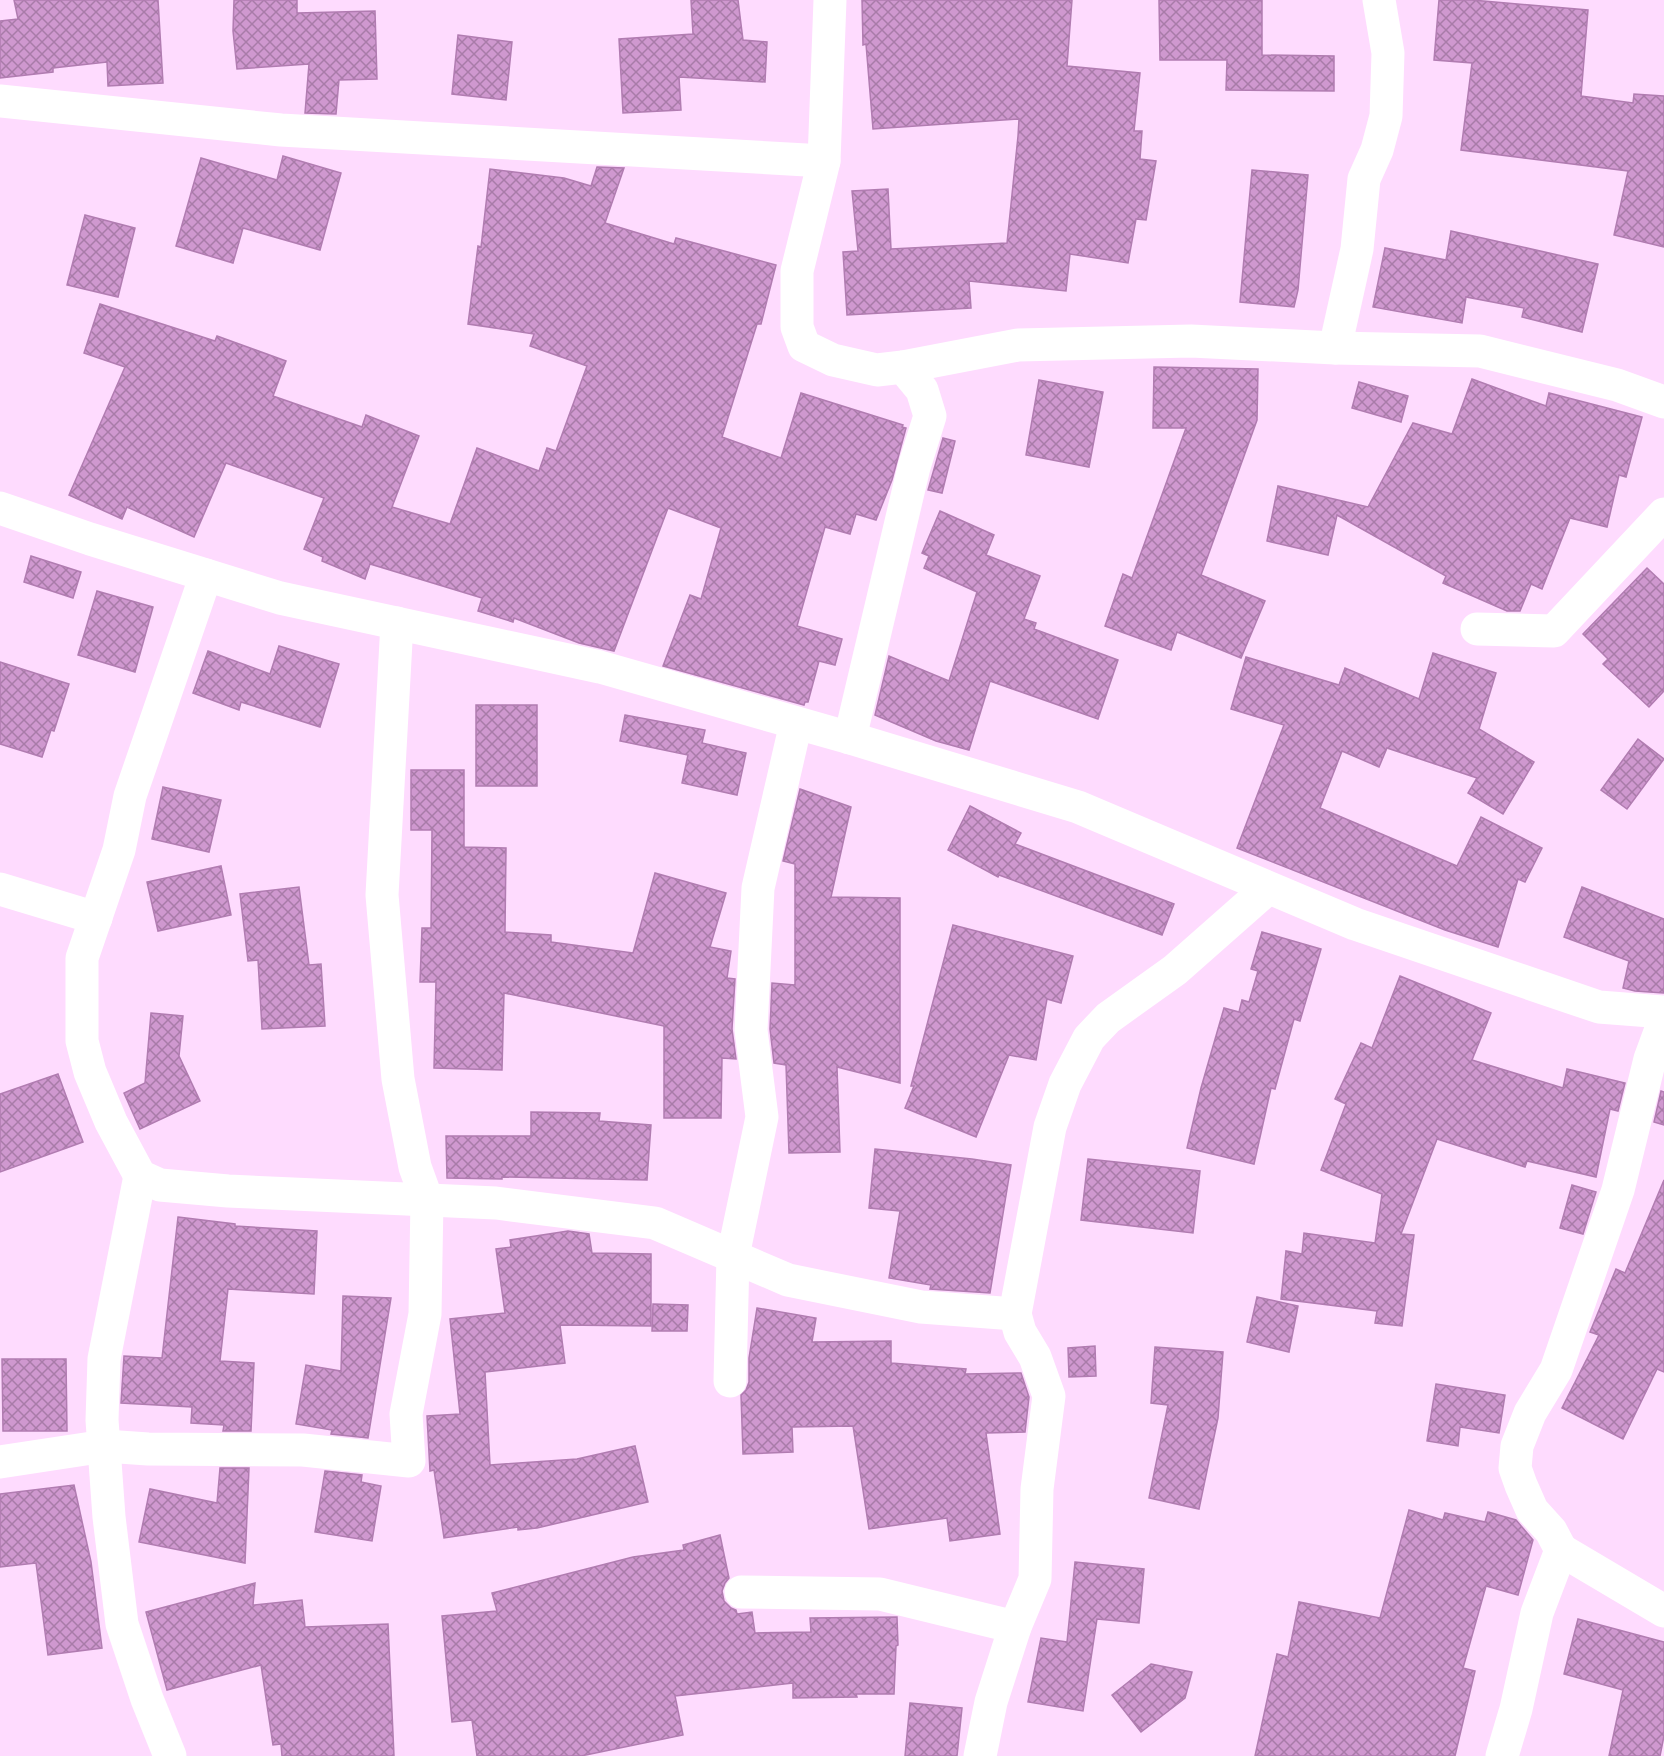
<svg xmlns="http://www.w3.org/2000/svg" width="1664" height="1756" font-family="Arial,sans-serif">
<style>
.building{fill:url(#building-cross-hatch);stroke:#b17cb1;stroke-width:1.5}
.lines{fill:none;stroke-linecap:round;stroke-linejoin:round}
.minor{stroke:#fff;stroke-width:33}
.tertiary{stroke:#fff;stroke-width:33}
</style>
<defs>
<pattern id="building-cross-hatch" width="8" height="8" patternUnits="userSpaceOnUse" patternTransform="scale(1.5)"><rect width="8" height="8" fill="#cf98cf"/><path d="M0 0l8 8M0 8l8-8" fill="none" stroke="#a87ba8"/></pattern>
</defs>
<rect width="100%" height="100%" fill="#fedbfe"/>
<!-- building -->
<g class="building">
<polygon points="14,0 158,0 163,83 108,86 107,62 53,68 53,72 0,78 0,21 18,19"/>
<polygon points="234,0 297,0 297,13 375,11 377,79 339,80 336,114 305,113 309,64 237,69 233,31"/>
<polygon points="691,0 738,0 743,40 767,42 765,82 679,77 681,110 623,113 619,39 693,34"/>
<polygon points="862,0 1072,0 1067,66 1140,73 1134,131 1142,131 1140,159 1156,161 1146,220 1136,219 1128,263 1070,254 1066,291 969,281 971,308 847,315 843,252 858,251 852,191 888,189 891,249 1007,243 1018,136 1019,119 873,129 866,44 863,45"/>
<polygon points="1159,0 1262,0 1262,55 1334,56 1334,91 1226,90 1227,60 1160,60"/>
<polygon points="1439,0 1472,0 1588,10 1581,96 1633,103 1634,94 1664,96 1664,247 1614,235 1628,171 1461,150 1472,63 1434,60"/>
<polygon points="458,35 512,42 506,100 452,94"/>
<polygon points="283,156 341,173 320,250 243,228 233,263 176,246 201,158 277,180"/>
<polygon points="597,167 624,168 605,223 674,244 676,238 776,265 761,324 757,324 722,437 781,458 801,393 903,425 902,427 906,428 892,480 876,520 856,514 850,534 825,527 797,626 842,639 835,665 819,661 808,702 805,702 804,705 663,666 690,595 701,599 721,528 668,508 614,651 579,643 514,618 513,622 478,611 482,598 370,564 365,579 322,561 323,557 304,549 324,498 226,463 194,537 127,507 122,519 69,495 125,367 84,353 100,304 215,341 217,336 286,361 273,396 362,427 366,415 419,436 392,507 450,524 477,448 539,471 547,448 556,451 587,366 530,346 534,334 468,324 478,246 481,247 490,169 564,178 591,186"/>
<polygon points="1252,170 1308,175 1298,290 1294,307 1240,302"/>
<polygon points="85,215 135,228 118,297 67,285"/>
<polygon points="1451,231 1598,264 1582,332 1522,317 1524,308 1466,297 1462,323 1373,307 1385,248 1446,260"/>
<polygon points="1154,367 1258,369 1257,420 1201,575 1265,601 1241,658 1177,632 1171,650 1105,626 1123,574 1132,578 1186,428 1153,428"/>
<polygon points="1472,379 1546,406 1549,393 1642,417 1626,477 1619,475 1607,527 1570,518 1542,589 1531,584 1520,611 1507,611 1443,583 1446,576 1337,515 1328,555 1267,541 1278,486 1368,507 1413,423 1452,434"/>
<polygon points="1039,380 1103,392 1089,467 1026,455"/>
<polygon points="1359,382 1408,396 1401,422 1352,408"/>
<polygon points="943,438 955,441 942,493 928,490"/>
<polygon points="940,511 994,535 986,555 1040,576 1024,619 1036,623 1034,629 1118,660 1098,719 990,681 969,750 936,741 875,715 889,656 949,681 977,592 924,568 929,556 922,553"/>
<polygon points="31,556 81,572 73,598 24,582"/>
<polygon points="1647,568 1664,584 1664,691 1649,707 1603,664 1608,659 1583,634"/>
<polygon points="97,591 153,607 135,672 78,655"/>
<polygon points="279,646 339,664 320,727 241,702 239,710 193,693 208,651 270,674"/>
<polygon points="1433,653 1496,673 1479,729 1534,762 1503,814 1468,793 1477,778 1387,748 1379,767 1342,751 1320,808 1457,866 1481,817 1542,848 1525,882 1518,879 1498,947 1445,930 1237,848 1284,725 1231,709 1246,657 1339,685 1345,668 1419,699"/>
<polygon points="0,662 69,684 54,731 51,730 42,757 0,744"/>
<rect x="476" y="705" width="61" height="81"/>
<polygon points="625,715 705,730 702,743 746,753 737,795 682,783 688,755 620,741"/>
<polygon points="1638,739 1664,759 1627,809 1601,790"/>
<polygon points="411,770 464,770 464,847 506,848 505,932 551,935 551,942 633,953 655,873 726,893 710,947 731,951 727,978 735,979 732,1029 736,1059 722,1058 721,1118 664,1118 664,1026 504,993 502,1070 434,1068 436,982 420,982 422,928 431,928 432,830 411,830"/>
<polygon points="163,787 221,800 209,852 152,839"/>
<polygon points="800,789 851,807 831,897 900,898 900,1083 837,1067 840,1152 789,1153 786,1065 774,1063 770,1029 772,983 795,985 795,864 783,861"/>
<polygon points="970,806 1021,833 1015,844 1174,904 1162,935 999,875 998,877 948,850"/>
<polygon points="221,866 231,915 158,931 147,882"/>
<polygon points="299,887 309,965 321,964 325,1026 262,1029 258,960 248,961 240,894"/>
<polygon points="1582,887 1664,919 1664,993 1635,991 1623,988 1629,961 1564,937"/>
<polygon points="953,925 1073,956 1061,1003 1047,999 1036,1060 1009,1055 976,1137 905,1108 914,1086 911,1086"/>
<polygon points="1262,932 1321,949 1300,1021 1294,1019 1275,1089 1271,1088 1254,1164 1187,1148 1201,1088 1224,1008 1239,1012 1242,1000 1249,1002 1258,971 1251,969"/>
<polygon points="1400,976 1491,1013 1472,1060 1563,1088 1567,1069 1625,1083 1618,1111 1610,1109 1596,1177 1527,1161 1525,1167 1437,1139 1401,1234 1414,1235 1402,1326 1375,1323 1377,1311 1281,1299 1286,1251 1302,1254 1304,1233 1375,1243 1382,1194 1321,1170 1346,1104 1335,1099 1361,1043 1372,1048"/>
<polygon points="151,1013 183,1016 179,1056 200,1101 140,1129 124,1093 145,1083"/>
<polygon points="58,1074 83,1142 0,1172 0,1094"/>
<polygon points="1661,1091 1664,1092 1664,1125 1654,1122"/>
<polygon points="531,1112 600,1113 599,1121 651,1125 647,1180 502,1177 502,1179 447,1178 446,1136 531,1136"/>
<polygon points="875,1149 972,1159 1011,1165 990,1293 930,1289 931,1285 889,1278 900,1211 869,1208"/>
<polygon points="1088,1159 1200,1171 1193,1233 1081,1220"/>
<polygon points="1664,1180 1664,1372 1657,1369 1623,1439 1562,1408 1599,1335 1590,1332 1616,1269 1625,1273"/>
<polygon points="1572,1185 1596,1192 1583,1234 1560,1228"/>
<polygon points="178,1217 235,1224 235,1226 317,1231 314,1294 228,1289 220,1361 254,1363 251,1431 223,1431 224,1425 191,1423 192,1407 121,1403 124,1356 162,1358"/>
<polygon points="568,1231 589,1234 592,1253 651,1254 651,1326 560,1325 565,1363 485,1372 490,1465 577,1459 635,1446 648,1502 537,1528 518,1530 518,1527 444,1538 434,1470 430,1471 427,1416 460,1414 450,1319 505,1313 496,1249 511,1247 510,1240"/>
<polygon points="343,1296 391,1298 368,1438 331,1434 332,1430 296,1424 306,1365 341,1371"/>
<polygon points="1257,1297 1298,1306 1289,1352 1247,1342"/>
<polygon points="653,1304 688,1305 687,1331 652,1331"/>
<polygon points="757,1308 816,1318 812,1342 891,1341 891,1363 966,1369 965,1374 1021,1373 1029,1397 1025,1432 986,1433 1000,1534 950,1541 947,1518 869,1529 853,1426 792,1427 793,1452 743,1454 741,1395 746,1390 749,1382 749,1358"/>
<polygon points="1095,1346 1096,1376 1069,1377 1068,1348"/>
<polygon points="1155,1347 1223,1352 1218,1418 1199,1509 1149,1498 1168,1405 1151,1403"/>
<polygon points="2,1359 66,1359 67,1431 3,1431"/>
<polygon points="1436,1384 1505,1395 1499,1433 1460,1427 1458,1446 1427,1441"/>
<polygon points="220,1468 249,1468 245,1563 139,1542 150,1489 217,1503"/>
<polygon points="325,1471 362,1475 361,1482 381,1486 372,1541 315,1532"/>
<polygon points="74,1485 91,1562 102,1648 48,1655 36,1563 0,1567 0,1494"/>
<polygon points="1409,1510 1443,1520 1445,1513 1485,1522 1488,1512 1516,1520 1533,1540 1518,1595 1486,1586 1463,1668 1475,1671 1455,1756 1255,1756 1277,1654 1288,1657 1299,1602 1380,1618"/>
<polygon points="720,1535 729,1578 725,1583 722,1591 724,1601 731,1608 736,1610 737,1614 752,1612 755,1633 811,1632 810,1618 897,1617 898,1645 896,1646 894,1694 856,1694 857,1697 793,1698 793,1683 675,1696 683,1735 581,1756 477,1756 472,1720 452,1722 442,1616 497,1611 492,1593 633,1557 684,1550 683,1545"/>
<polygon points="1075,1562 1144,1569 1139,1623 1097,1619 1083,1711 1028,1702 1041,1638 1067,1642"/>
<polygon points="255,1583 253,1605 302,1600 305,1627 388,1624 394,1756 282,1756 281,1744 273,1745 261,1665 167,1690 146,1612"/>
<polygon points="1578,1619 1664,1642 1664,1736 1660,1756 1609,1756 1623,1690 1564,1674"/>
<polygon points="1151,1664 1192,1672 1185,1698 1141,1732 1112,1695"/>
<polygon points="910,1703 962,1708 957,1756 905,1756"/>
</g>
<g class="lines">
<!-- minor -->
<g class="minor">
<polyline points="830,0 824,161 797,271 797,327 804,346 833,360 877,370 903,367 1018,345 1191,341 1335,348 1480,351 1617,385 1664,402"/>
<polyline points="0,101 281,130 824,161"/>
<polyline points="1335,348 1357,249 1364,179 1377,150 1386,116 1388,53 1379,0"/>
<polyline points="206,575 130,796 119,850 82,958 82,1041 90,1072 111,1122 140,1176 160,1185 228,1191 496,1203 655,1223 788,1280 921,1307 1015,1314"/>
<polyline points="1477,629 1554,631 1664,514"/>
<polyline points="850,738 914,467 930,416 922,390 903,367"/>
<polyline points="0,889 96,918"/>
<polyline points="140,1176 104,1359 102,1420 109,1517 122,1624 147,1699 170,1756"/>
<polyline points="730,1381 733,1256 762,1117 751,1030 758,888 796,723"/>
<polyline points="0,1462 105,1446 148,1449 303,1450 409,1461 406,1414 425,1314 427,1200 415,1167 398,1079 382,895 397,623"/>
<polyline points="1561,1550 1664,1611"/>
<polyline points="741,1592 880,1594 1015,1627"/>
<polyline points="980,1756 991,1702 1015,1627 1035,1579 1037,1489 1049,1396 1035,1357 1020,1332 1015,1314 1050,1127 1065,1084 1089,1038 1108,1018 1175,970 1268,888"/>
<polyline points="1502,1756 1516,1709 1537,1613 1561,1550 1551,1531 1532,1510 1521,1485 1515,1468 1517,1446 1530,1413 1556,1370 1618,1190 1650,1059 1664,1021"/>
</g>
<!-- tertiary -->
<polyline class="tertiary" points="0,508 90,539 280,598 600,667 850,738 1078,807 1355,924 1599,1007 1664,1012"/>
</g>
</svg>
